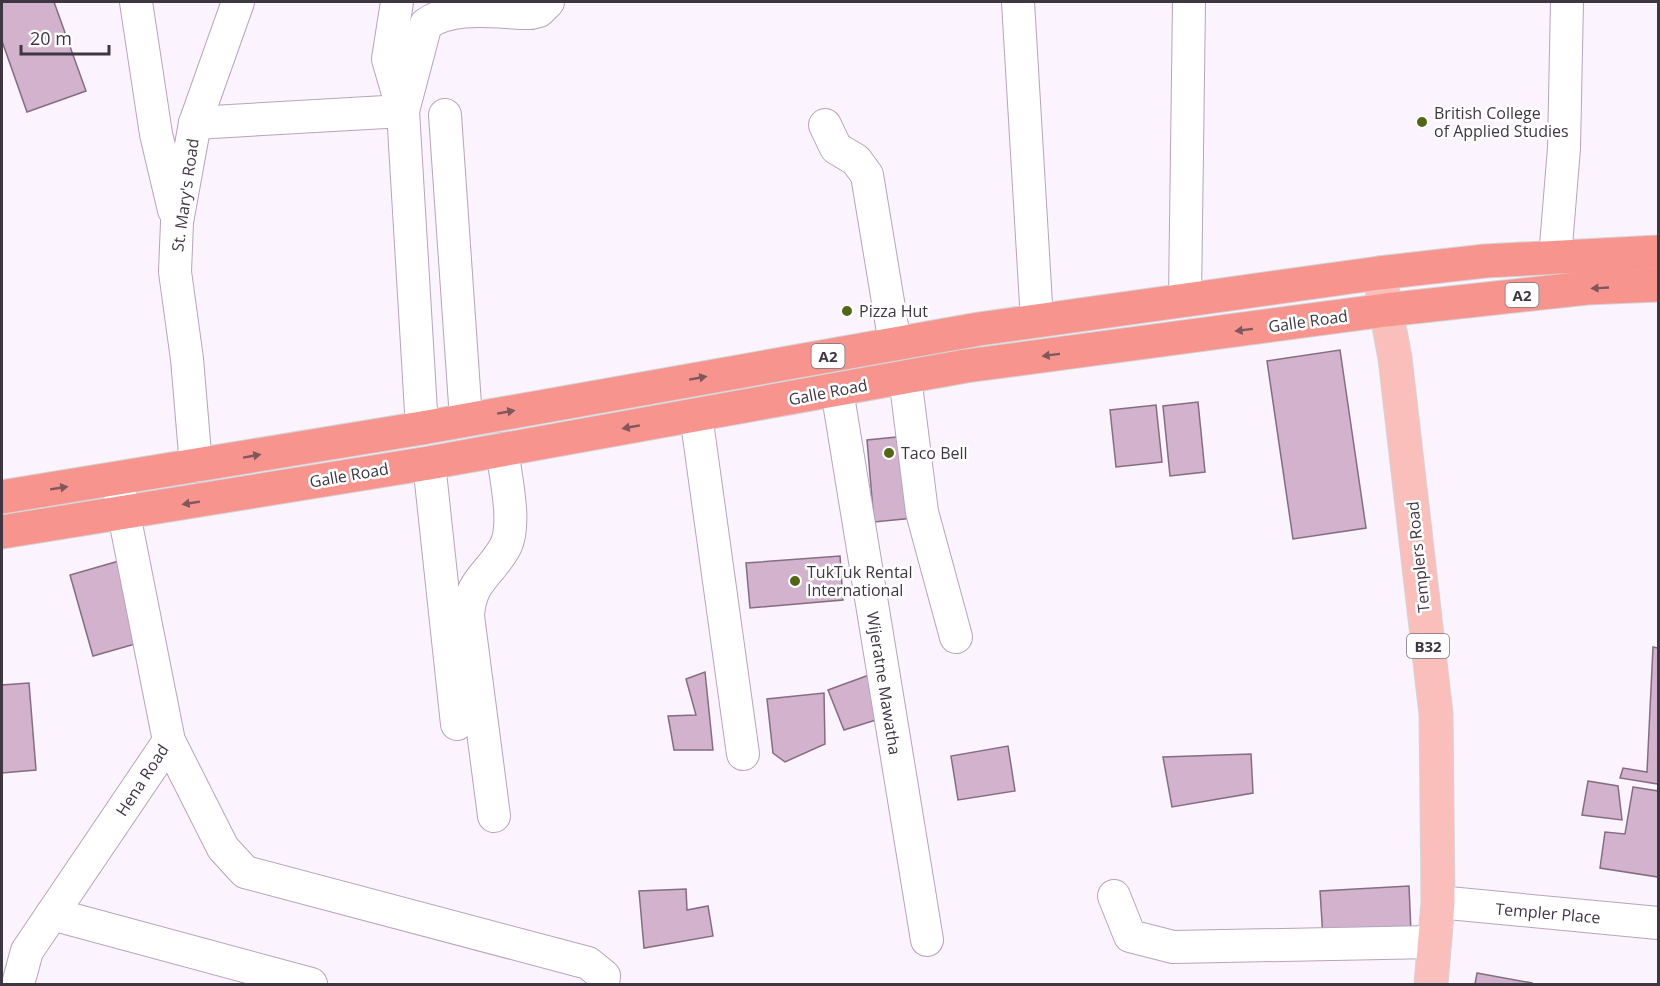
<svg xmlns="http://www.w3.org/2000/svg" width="1660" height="986" font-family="'Open Sans',sans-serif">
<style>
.building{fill:#d3b2ce;stroke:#846d81;stroke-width:1.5}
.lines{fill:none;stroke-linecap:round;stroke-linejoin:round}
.minor-casing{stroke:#b6a4bd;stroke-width:34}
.major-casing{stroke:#d5d3d5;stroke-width:35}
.highway-casing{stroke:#d5d3d5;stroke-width:35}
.minor{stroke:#fff;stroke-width:32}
.major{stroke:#fabfbb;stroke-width:33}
.highway{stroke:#f7948e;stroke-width:33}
.oneway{fill:#7f575c}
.poi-dot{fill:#526715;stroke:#fff;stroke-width:2}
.labels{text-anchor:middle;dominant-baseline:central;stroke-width:5;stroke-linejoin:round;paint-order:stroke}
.shield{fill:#fff;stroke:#78727a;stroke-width:1.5}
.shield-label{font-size:15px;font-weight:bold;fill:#3e3641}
.poi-label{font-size:16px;fill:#3e3641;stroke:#fff;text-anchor:start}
.street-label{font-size:16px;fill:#3e3641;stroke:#fff}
</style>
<rect width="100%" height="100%" fill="#fbf3fe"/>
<!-- building -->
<g class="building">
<polygon points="2,2 54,2 86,91 27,112 2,41"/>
<polygon points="1340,350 1366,528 1293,539 1267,361"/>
<polygon points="1198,402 1205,472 1170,476 1163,406"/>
<polygon points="1156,405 1162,462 1116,467 1110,410"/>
<polygon points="906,436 914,518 874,522 867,440"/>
<polygon points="840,556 843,600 750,608 746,563"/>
<polygon points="119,561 142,642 93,656 70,575"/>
<polygon points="1653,647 1658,648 1658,784 1620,778 1623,768 1647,772"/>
<polygon points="705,672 713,750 674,750 668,716 696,715 686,679"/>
<polygon points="869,675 879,719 844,730 828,690"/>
<polygon points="29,683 36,770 2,773 2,685"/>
<polygon points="824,693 825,744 785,762 773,753 767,699"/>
<polygon points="1008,746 1015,791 958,800 951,756"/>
<polygon points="1251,754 1253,793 1172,807 1163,757"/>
<polygon points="1588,781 1618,786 1622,820 1582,815"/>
<polygon points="1633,787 1658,791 1658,877 1600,868 1605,832 1625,834"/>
<polygon points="1409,886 1411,933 1323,938 1320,891"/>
<polygon points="686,889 687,910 708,906 713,936 644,948 639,891"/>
<polygon points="1477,973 1532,983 1532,984 1475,984"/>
</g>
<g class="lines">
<!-- minor casing -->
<g class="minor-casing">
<g id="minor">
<polyline points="136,2 156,134 174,210"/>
<polyline points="397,2 388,59 403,111 422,428"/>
<polyline points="1018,2 1037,321"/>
<polyline points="445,115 466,419"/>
<path d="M 195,123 L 403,111 L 426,24 C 454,4 498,13 531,13 L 539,11 L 548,2"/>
<polyline points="825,125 836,148 856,160 867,175 895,344"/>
<polyline points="1555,258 1564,148 1567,2"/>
<polyline points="1185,299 1189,2"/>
<polyline points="905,377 922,512 956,637"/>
<polyline points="837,390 927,940"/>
<polyline points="696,415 743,754"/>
<polyline points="429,463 457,724"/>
<polyline points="196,466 187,359 175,272 177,222 195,123 238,2"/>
<polyline points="117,479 169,741 223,848 245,872 588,963 604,976 603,984"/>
<path d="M 494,816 L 468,616 C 470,581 488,576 504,549 C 518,527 505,475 502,449"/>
<polyline points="1114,896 1130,936 1173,947 1434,942"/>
<polyline points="1438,902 1658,923"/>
<polyline points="52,914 311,984"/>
<polyline points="18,984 27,951 169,741"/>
</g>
</g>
<!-- major casing -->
<g class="major-casing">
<polyline id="major" points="1379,273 1395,358 1436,714 1438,902 1431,984"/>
</g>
<!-- highway casing -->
<g class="highway-casing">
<g id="highway">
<polyline points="2,497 422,428 979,329 1379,273 1485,261 1658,252"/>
<polyline points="2,532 429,463 966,366 1386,310 1587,288 1658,285"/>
</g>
</g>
<!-- minor -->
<use href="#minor" class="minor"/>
<!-- major -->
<use href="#major" class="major"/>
<!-- highway -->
<use href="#highway" class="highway"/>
</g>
<!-- one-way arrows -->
<defs><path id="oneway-solid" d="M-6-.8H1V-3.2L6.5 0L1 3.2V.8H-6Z" transform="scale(1.5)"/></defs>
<g class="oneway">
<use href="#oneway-solid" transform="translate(1600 288) rotate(177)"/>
<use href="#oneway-solid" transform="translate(1244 330) rotate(173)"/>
<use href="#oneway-solid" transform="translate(1051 355) rotate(173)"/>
<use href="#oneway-solid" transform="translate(698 378) rotate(-10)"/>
<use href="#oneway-solid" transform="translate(506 412) rotate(-10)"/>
<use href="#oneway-solid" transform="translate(631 427) rotate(170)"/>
<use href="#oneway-solid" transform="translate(252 456) rotate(-10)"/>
<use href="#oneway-solid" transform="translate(59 488) rotate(-9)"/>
<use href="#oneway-solid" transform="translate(191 503) rotate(171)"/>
</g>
<!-- markers -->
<g class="poi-dot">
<circle cx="1422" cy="122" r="6"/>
<circle cx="847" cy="311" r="6"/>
<circle cx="889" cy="453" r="6"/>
<circle cx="795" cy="581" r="6"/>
</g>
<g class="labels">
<!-- shield labels -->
<g class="shield">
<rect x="1505.5" y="283" width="33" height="24" rx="4.5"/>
<rect x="811.5" y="344" width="33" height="24" rx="4.5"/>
<rect x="1407" y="634" width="42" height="24" rx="4.5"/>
</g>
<g class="shield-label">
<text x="1522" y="295">A2</text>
<text x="828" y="356">A2</text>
<text x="1428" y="646">B32</text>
</g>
<!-- poi labels -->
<g class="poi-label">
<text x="1434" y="113">British College<tspan x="1434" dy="18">of Applied Studies</tspan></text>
<text x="859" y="311">Pizza Hut</text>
<text x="901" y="453">Taco Bell</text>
<text x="807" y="572">TukTuk Rental<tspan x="807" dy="18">International</tspan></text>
</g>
<!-- street labels -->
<g class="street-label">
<text transform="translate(185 195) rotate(-82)">St. Mary's Road</text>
<text transform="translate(1308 321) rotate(-8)">Galle Road</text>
<text transform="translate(828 392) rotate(-11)">Galle Road</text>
<text transform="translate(349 475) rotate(-10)">Galle Road</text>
<text transform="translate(1418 557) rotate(-96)">Templers Road</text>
<text transform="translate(884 683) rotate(81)">Wijeratne Mawatha</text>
<text transform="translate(142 780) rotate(-57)">Hena Road</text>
<text transform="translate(1548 913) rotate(5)">Templer Place</text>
</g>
</g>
<!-- border -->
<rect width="1660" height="986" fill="none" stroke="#3e3641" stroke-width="6"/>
<!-- scale -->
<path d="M21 45v9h88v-9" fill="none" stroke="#3e3641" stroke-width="3"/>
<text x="30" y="45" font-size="18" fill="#3e3641" stroke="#ffffff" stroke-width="4.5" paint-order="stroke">20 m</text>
</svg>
